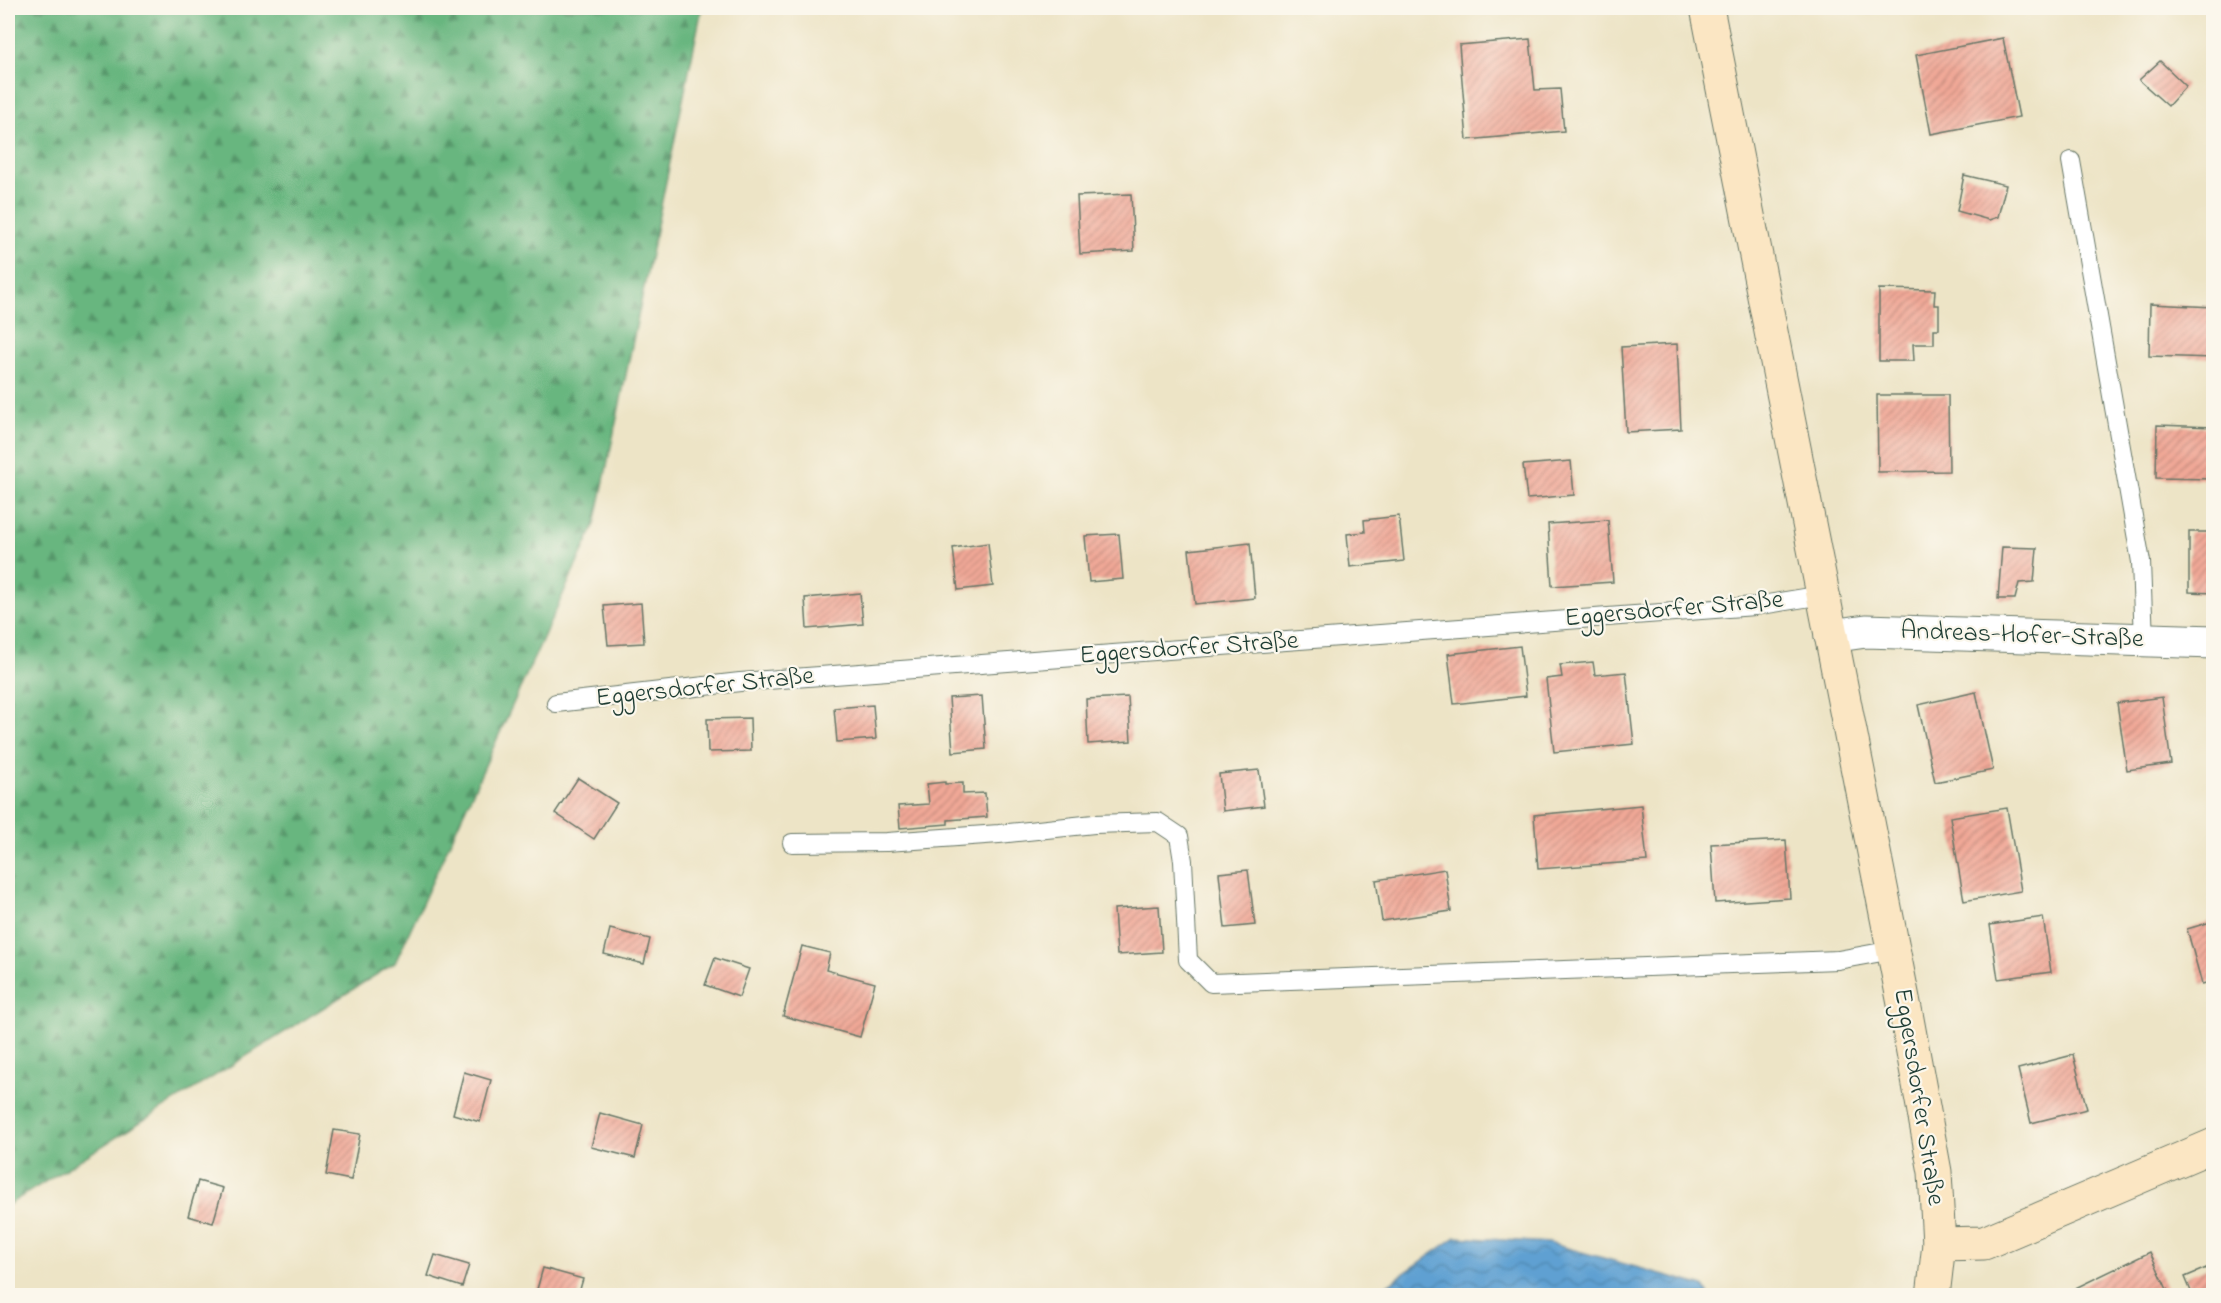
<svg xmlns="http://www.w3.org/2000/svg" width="2221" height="1303" font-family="'Indie Flower',sans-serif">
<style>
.forest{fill:url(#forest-firs);stroke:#447a5a;stroke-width:1.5}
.water{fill:url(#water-waves);stroke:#3e6e83;stroke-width:1.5}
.building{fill:url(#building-hatch)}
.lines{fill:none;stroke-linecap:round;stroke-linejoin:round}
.lane-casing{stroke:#677767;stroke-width:20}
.street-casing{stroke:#677767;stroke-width:35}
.secondary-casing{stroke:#677767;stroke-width:35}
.lane{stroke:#fff;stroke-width:18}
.street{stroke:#fff;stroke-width:33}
.secondary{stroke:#fbe6c3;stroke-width:33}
.labels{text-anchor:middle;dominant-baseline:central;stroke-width:4.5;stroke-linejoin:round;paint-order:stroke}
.street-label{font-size:26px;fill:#1f3d34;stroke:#fbf7ec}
</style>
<defs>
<pattern id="forest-firs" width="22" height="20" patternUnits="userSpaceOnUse" patternTransform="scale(1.5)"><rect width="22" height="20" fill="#68b67f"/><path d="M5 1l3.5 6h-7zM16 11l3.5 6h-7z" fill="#559569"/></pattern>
<pattern id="water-waves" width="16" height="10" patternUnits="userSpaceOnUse" patternTransform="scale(1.5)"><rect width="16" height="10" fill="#5ea0d2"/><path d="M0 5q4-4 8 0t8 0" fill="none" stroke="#4d84ab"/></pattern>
<pattern id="building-hatch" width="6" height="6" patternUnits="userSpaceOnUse" patternTransform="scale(1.5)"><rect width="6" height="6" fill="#f1a897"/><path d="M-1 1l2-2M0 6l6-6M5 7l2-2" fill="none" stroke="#c38a7c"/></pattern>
</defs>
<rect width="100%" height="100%" fill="#fbf7ec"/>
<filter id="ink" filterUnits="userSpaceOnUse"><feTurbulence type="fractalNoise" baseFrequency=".0167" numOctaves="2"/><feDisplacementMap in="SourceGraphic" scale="12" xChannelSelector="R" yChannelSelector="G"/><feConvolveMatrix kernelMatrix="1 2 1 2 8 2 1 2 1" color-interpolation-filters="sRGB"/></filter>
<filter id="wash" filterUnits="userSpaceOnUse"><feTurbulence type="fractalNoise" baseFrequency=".008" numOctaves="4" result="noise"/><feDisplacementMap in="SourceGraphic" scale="24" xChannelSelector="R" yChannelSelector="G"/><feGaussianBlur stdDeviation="1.35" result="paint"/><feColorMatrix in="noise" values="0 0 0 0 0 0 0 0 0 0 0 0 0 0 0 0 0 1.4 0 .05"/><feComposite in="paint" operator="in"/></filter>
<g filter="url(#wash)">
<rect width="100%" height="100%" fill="#ede4c6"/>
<!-- forest -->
<polygon class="forest" points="8,8 702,8 595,524 395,963 8,1205"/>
<!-- water -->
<polygon class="water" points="1456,1237 1549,1243 1704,1286 1709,1295 1388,1296 1379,1291"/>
<g id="blocks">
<!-- building -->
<g class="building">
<polygon points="2003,38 2019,117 1931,134 1916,55"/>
<polygon points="1530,39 1535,90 1560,89 1564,131 1467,140 1459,45"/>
<polygon points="2160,61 2186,86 2168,106 2139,80"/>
<polygon points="1964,175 2006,185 1998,217 1989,220 1957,211"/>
<polygon points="1131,194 1134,251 1080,254 1077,196"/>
<polygon points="1879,289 1935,290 1934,305 1939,305 1939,329 1934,329 1934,344 1913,344 1914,361 1879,361"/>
<polygon points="2150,304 2214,307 2214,358 2149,356"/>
<polygon points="1677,344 1681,429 1626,432 1621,347"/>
<polygon points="1877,395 1948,395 1949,471 1878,472"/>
<polygon points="2157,425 2214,427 2213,479 2156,478"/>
<polygon points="1571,461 1574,495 1527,499 1523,465"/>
<polygon points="1399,516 1404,561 1350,567 1347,534 1365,532 1364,520"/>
<polygon points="1608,520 1613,582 1552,586 1548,524"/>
<polygon points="2189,532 2214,532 2214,593 2189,592"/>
<polygon points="1119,534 1123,579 1089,582 1085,536"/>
<polygon points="988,543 993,586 958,590 953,548"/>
<polygon points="1250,543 1255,598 1195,604 1189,550"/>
<polygon points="2002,547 2037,548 2034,582 2019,583 2015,599 1998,599"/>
<polygon points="860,593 863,624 807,629 805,598"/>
<polygon points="641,603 644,643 608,645 604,606"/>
<polygon points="1520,646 1526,696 1454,704 1448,654"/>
<polygon points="1593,662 1595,675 1626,672 1634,744 1554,752 1546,679 1562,677 1560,665"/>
<polygon points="1976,692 1993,770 1935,782 1918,705"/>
<polygon points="982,696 986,749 953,752 949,698"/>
<polygon points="1128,697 1131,741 1088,744 1086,699"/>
<polygon points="2162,697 2171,764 2127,770 2117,703"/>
<polygon points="873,705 876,739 837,742 834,708"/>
<polygon points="750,718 751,751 708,752 707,719"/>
<polygon points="1259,770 1264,806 1223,811 1219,774"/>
<polygon points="578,778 617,803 594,839 555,813"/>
<polygon points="945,782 945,784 963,783 963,794 985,793 987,817 948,820 948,824 900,828 898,806 929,804 927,784"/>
<polygon points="1641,805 1647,861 1538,869 1534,815"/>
<polygon points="2007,808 2021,891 1964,901 1950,817"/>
<polygon points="1786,840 1790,898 1715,903 1711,844"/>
<polygon points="1445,869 1451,911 1382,921 1376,880"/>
<polygon points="1248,870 1255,925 1225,928 1219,873"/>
<polygon points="1159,906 1162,952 1117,955 1114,909"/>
<polygon points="2043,917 2051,972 1998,979 1990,925"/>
<polygon points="2214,921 2214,981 2202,984 2187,929"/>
<polygon points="610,929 650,939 644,964 604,954"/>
<polygon points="802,946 830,953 826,970 875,983 860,1037 783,1016"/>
<polygon points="715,958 749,969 739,997 705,985"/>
<polygon points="2073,1055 2087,1109 2031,1123 2018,1069"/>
<polygon points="464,1072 491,1080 480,1122 453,1114"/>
<polygon points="600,1113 643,1125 635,1158 591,1147"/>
<polygon points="334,1130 360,1134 351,1180 326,1175"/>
<polygon points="198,1181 223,1188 213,1223 188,1216"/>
<polygon points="2150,1252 2170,1296 2059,1296"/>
<polygon points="435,1255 469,1265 462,1287 428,1276"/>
<polygon points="2211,1266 2214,1272 2214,1296 2193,1296 2185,1277"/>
<polygon points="543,1268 583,1279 578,1296 546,1296 536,1293"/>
</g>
</g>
</g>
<g filter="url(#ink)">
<use href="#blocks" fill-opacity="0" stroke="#677767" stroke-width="1.5"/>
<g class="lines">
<!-- lane casing -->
<g class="lane-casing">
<g id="lane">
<polyline points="2071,161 2141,562 2144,641"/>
<polyline points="556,703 740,682 1755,606 1823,595"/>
<polyline points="792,843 887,842 999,834 1094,824 1158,822 1179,836 1183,861 1188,960 1211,983 1838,960 1893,950"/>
</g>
</g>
<!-- street casing -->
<g class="street-casing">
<polyline id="street" points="1831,636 1866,631 2214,642"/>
</g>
<!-- secondary casing -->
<g class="secondary-casing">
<g id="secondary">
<polyline points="1707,8 1907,1019 1935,1172 1939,1244 1933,1296"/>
<polyline points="1939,1244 1984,1243 2214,1145"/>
</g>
</g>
<!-- lane -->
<use href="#lane" class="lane"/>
<!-- street -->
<use href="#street" class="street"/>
<!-- secondary -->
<use href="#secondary" class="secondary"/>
</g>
</g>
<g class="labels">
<!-- street labels -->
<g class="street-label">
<text transform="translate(1674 610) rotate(-5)">Eggersdorfer Straße</text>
<text transform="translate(2022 636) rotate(2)">Andreas-Hofer-Straße</text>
<text transform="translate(1189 649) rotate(-4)">Eggersdorfer Straße</text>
<text transform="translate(705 688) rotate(-6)">Eggersdorfer Straße</text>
<text transform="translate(1918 1097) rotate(81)">Eggersdorfer Straße</text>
</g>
</g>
<!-- margin -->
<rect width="2221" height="1303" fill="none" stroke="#fbf7ec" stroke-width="30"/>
</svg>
